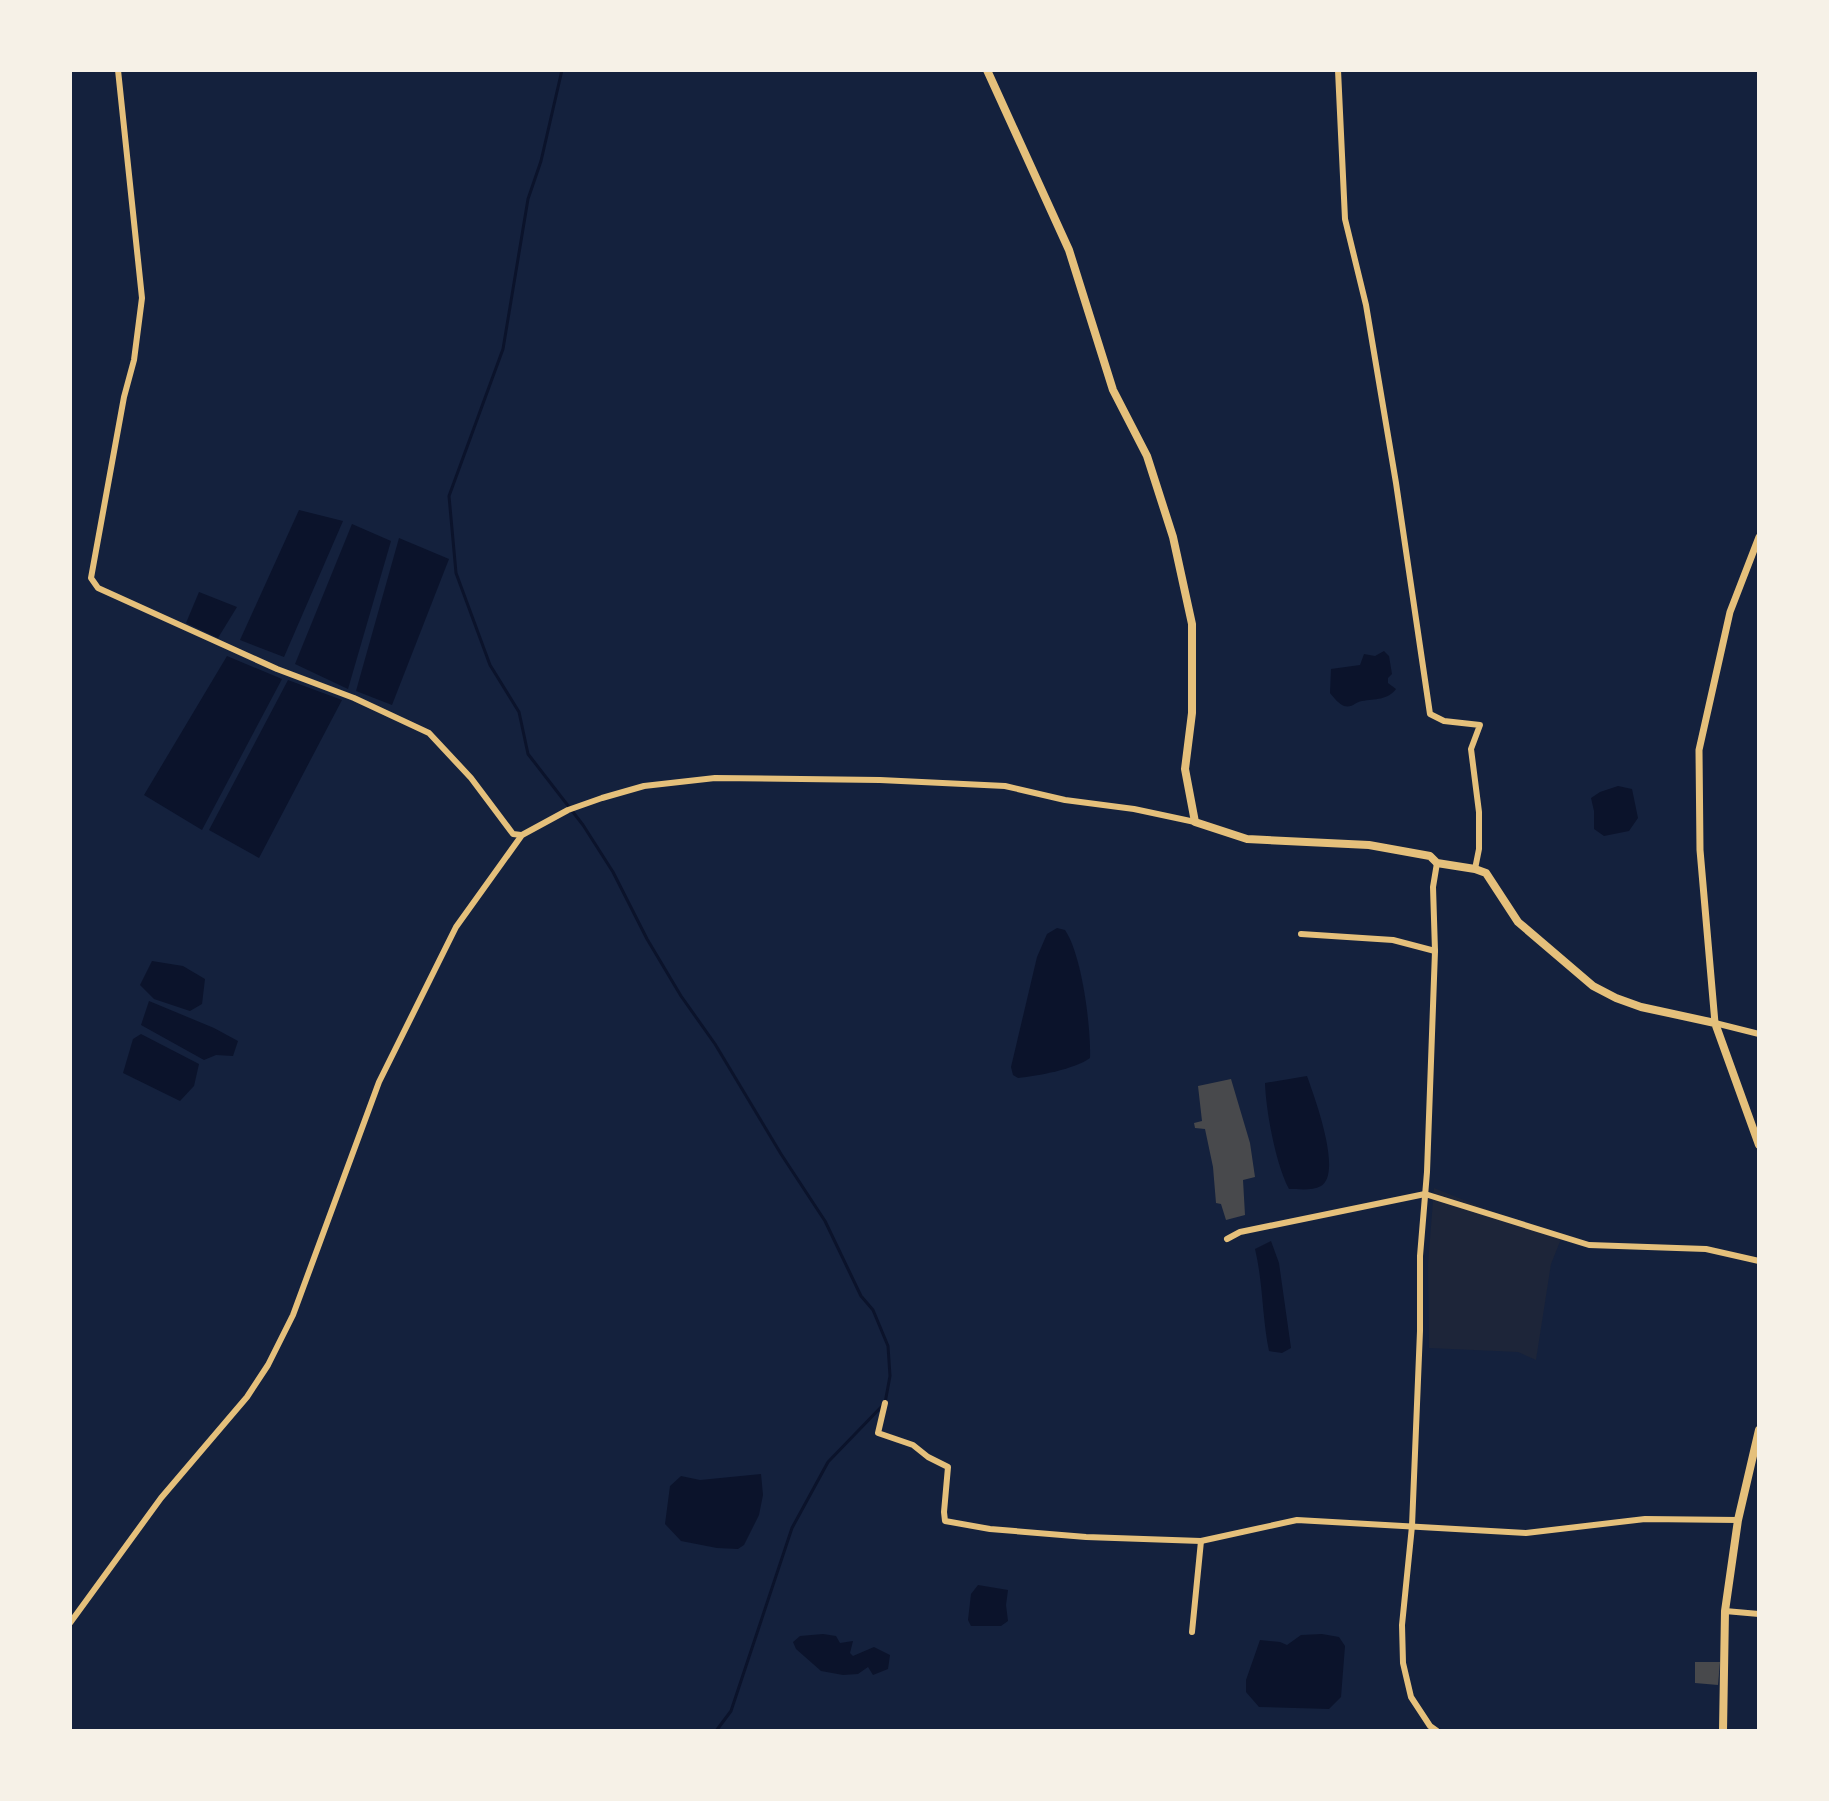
<svg xmlns="http://www.w3.org/2000/svg" width="1829" height="1801" font-family="'Exo 2',sans-serif">
<style>
.green{fill:#1d2539}
.water{fill:#0b132b}
.lines{fill:none;stroke-linecap:round;stroke-linejoin:round}
.stream{stroke:#0b132b;stroke-width:3}
.building{fill:#48494c}
.minor{stroke:#e5c07b;stroke-width:6}
.tertiary{stroke:#e5c07b;stroke-width:7}
.secondary{stroke:#e5c07b;stroke-width:8}
</style>
<rect width="100%" height="100%" fill="#14213d"/>
<!-- green -->
<polygon class="green" points="1434,1188 1561,1239 1551,1264 1536,1360 1518,1352 1429,1348 1428,1264"/>
<!-- water -->
<g class="water">
<polygon points="299,510 343,521 284,657 240,640"/>
<polygon points="352,524 391,541 348,689 295,664"/>
<polygon points="399,538 449,559 392,705 356,691"/>
<polygon points="199,592 237,607 218,638 186,623"/>
<path d="M 1384,651 L 1389,656 L 1392,674 L 1388,678 L 1388,683 L 1396,689 C 1388,700 1375,699 1362,701 C 1355,702 1353,708 1344,706 C 1339,704 1334,698 1330,693 L 1331,669 L 1360,665 L 1364,654 L 1375,656 Z"/>
<polygon points="227,656 282,679 202,830 144,795"/>
<polygon points="288,680 342,700 259,858 209,830"/>
<polygon points="1618,786 1632,789 1638,818 1629,831 1604,836 1594,829 1594,811 1591,798 1600,792"/>
<path d="M 1057,928 L 1065,930 C 1082,955 1091,1027 1090,1058 C 1075,1069 1038,1076 1018,1078 L 1013,1075 L 1011,1067 L 1037,957 L 1047,934 Z"/>
<polygon points="152,961 183,966 205,979 202,1004 190,1011 154,999 140,985"/>
<polygon points="149,1001 214,1028 238,1041 233,1056 216,1055 204,1060 141,1025"/>
<polygon points="141,1034 199,1064 194,1086 180,1101 123,1073 133,1039"/>
<path d="M 1307,1076 C 1314,1096 1343,1173 1321,1186 C 1312,1191 1299,1189 1289,1189 C 1276,1165 1266,1112 1265,1083 Z"/>
<path d="M 1271,1241 L 1279,1263 L 1291,1348 L 1282,1353 L 1269,1351 C 1262,1317 1263,1282 1255,1249 Z"/>
<polygon points="761,1474 763,1495 759,1515 744,1545 738,1549 717,1548 681,1541 665,1524 670,1486 681,1476 700,1480"/>
<polygon points="978,1585 1008,1590 1006,1605 1008,1621 1001,1626 971,1626 968,1620 971,1594"/>
<polygon points="823,1634 836,1636 840,1643 853,1641 850,1653 853,1656 874,1647 890,1655 888,1669 873,1675 868,1667 858,1674 843,1675 821,1671 796,1649 793,1642 800,1636"/>
<polygon points="1322,1634 1339,1637 1345,1646 1341,1697 1329,1709 1259,1707 1246,1692 1246,1680 1260,1640 1280,1642 1287,1645 1301,1635"/>
</g>
<g class="lines">
<!-- stream -->
<polyline class="stream" points="562,70 541,161 528,199 503,349 449,496 456,573 490,665 519,712 528,754 583,825 613,872 647,939 681,996 715,1044 781,1154 825,1221 861,1296 873,1310 888,1346 890,1376 885,1403 828,1462 792,1528 731,1711 716,1731"/>
</g>
<!-- building -->
<g class="building">
<polygon points="1231,1079 1250,1143 1255,1177 1243,1180 1245,1215 1226,1220 1221,1204 1216,1203 1213,1167 1205,1129 1195,1128 1194,1123 1202,1121 1198,1086"/>
<polygon points="1695,1662 1720,1662 1718,1685 1695,1683"/>
</g>
<g class="lines">
<!-- minor -->
<g class="minor">
<polyline points="118,70 142,298 134,360 124,397 91,578 98,588 277,669 354,698 429,733 471,778 513,834 521,835"/>
<polyline points="1338,70 1345,219 1366,305 1396,483 1430,714 1444,721 1480,725 1471,749 1479,812 1479,849 1475,869"/>
<polyline points="1437,863 1433,887 1435,951 1427,1172 1420,1256 1420,1331 1412,1526 1402,1625 1403,1663 1411,1697 1430,1726 1437,1731"/>
<polyline points="1301,934 1393,940 1435,951"/>
<polyline points="1715,1023 1759,1034"/>
<polyline points="1227,1239 1240,1232 1425,1194 1589,1245 1706,1249 1759,1261"/>
<polyline points="885,1403 878,1433 913,1445 928,1457 948,1467 944,1512 945,1521 990,1529 1086,1537 1201,1541 1297,1520 1526,1533 1645,1519 1738,1520"/>
<polyline points="1725,1611 1759,1614"/>
<polyline points="70,1623 161,1498 247,1397 268,1365 293,1315 379,1082 456,927 522,835 568,810 602,798 644,786 715,778 880,780 1005,786 1065,800 1134,809 1195,822"/>
<polyline points="1192,1632 1201,1541"/>
</g>
<!-- tertiary -->
<polyline class="tertiary" points="1715,1023 1700,850 1699,750 1730,612 1759,537"/>
<!-- secondary -->
<g class="secondary">
<polyline points="987,70 1069,250 1113,390 1147,456 1173,537 1192,624 1192,713 1185,769 1195,822 1247,839 1369,845 1430,856 1437,863 1475,869 1486,873 1518,922 1593,986 1616,998 1641,1007 1715,1023 1759,1145"/>
<polyline points="1723,1731 1725,1611 1738,1520 1759,1430"/>
</g>
</g>
<!-- border -->
<rect width="1829" height="1801" fill="none" stroke="#f6f1e7" stroke-width="144"/>
</svg>
